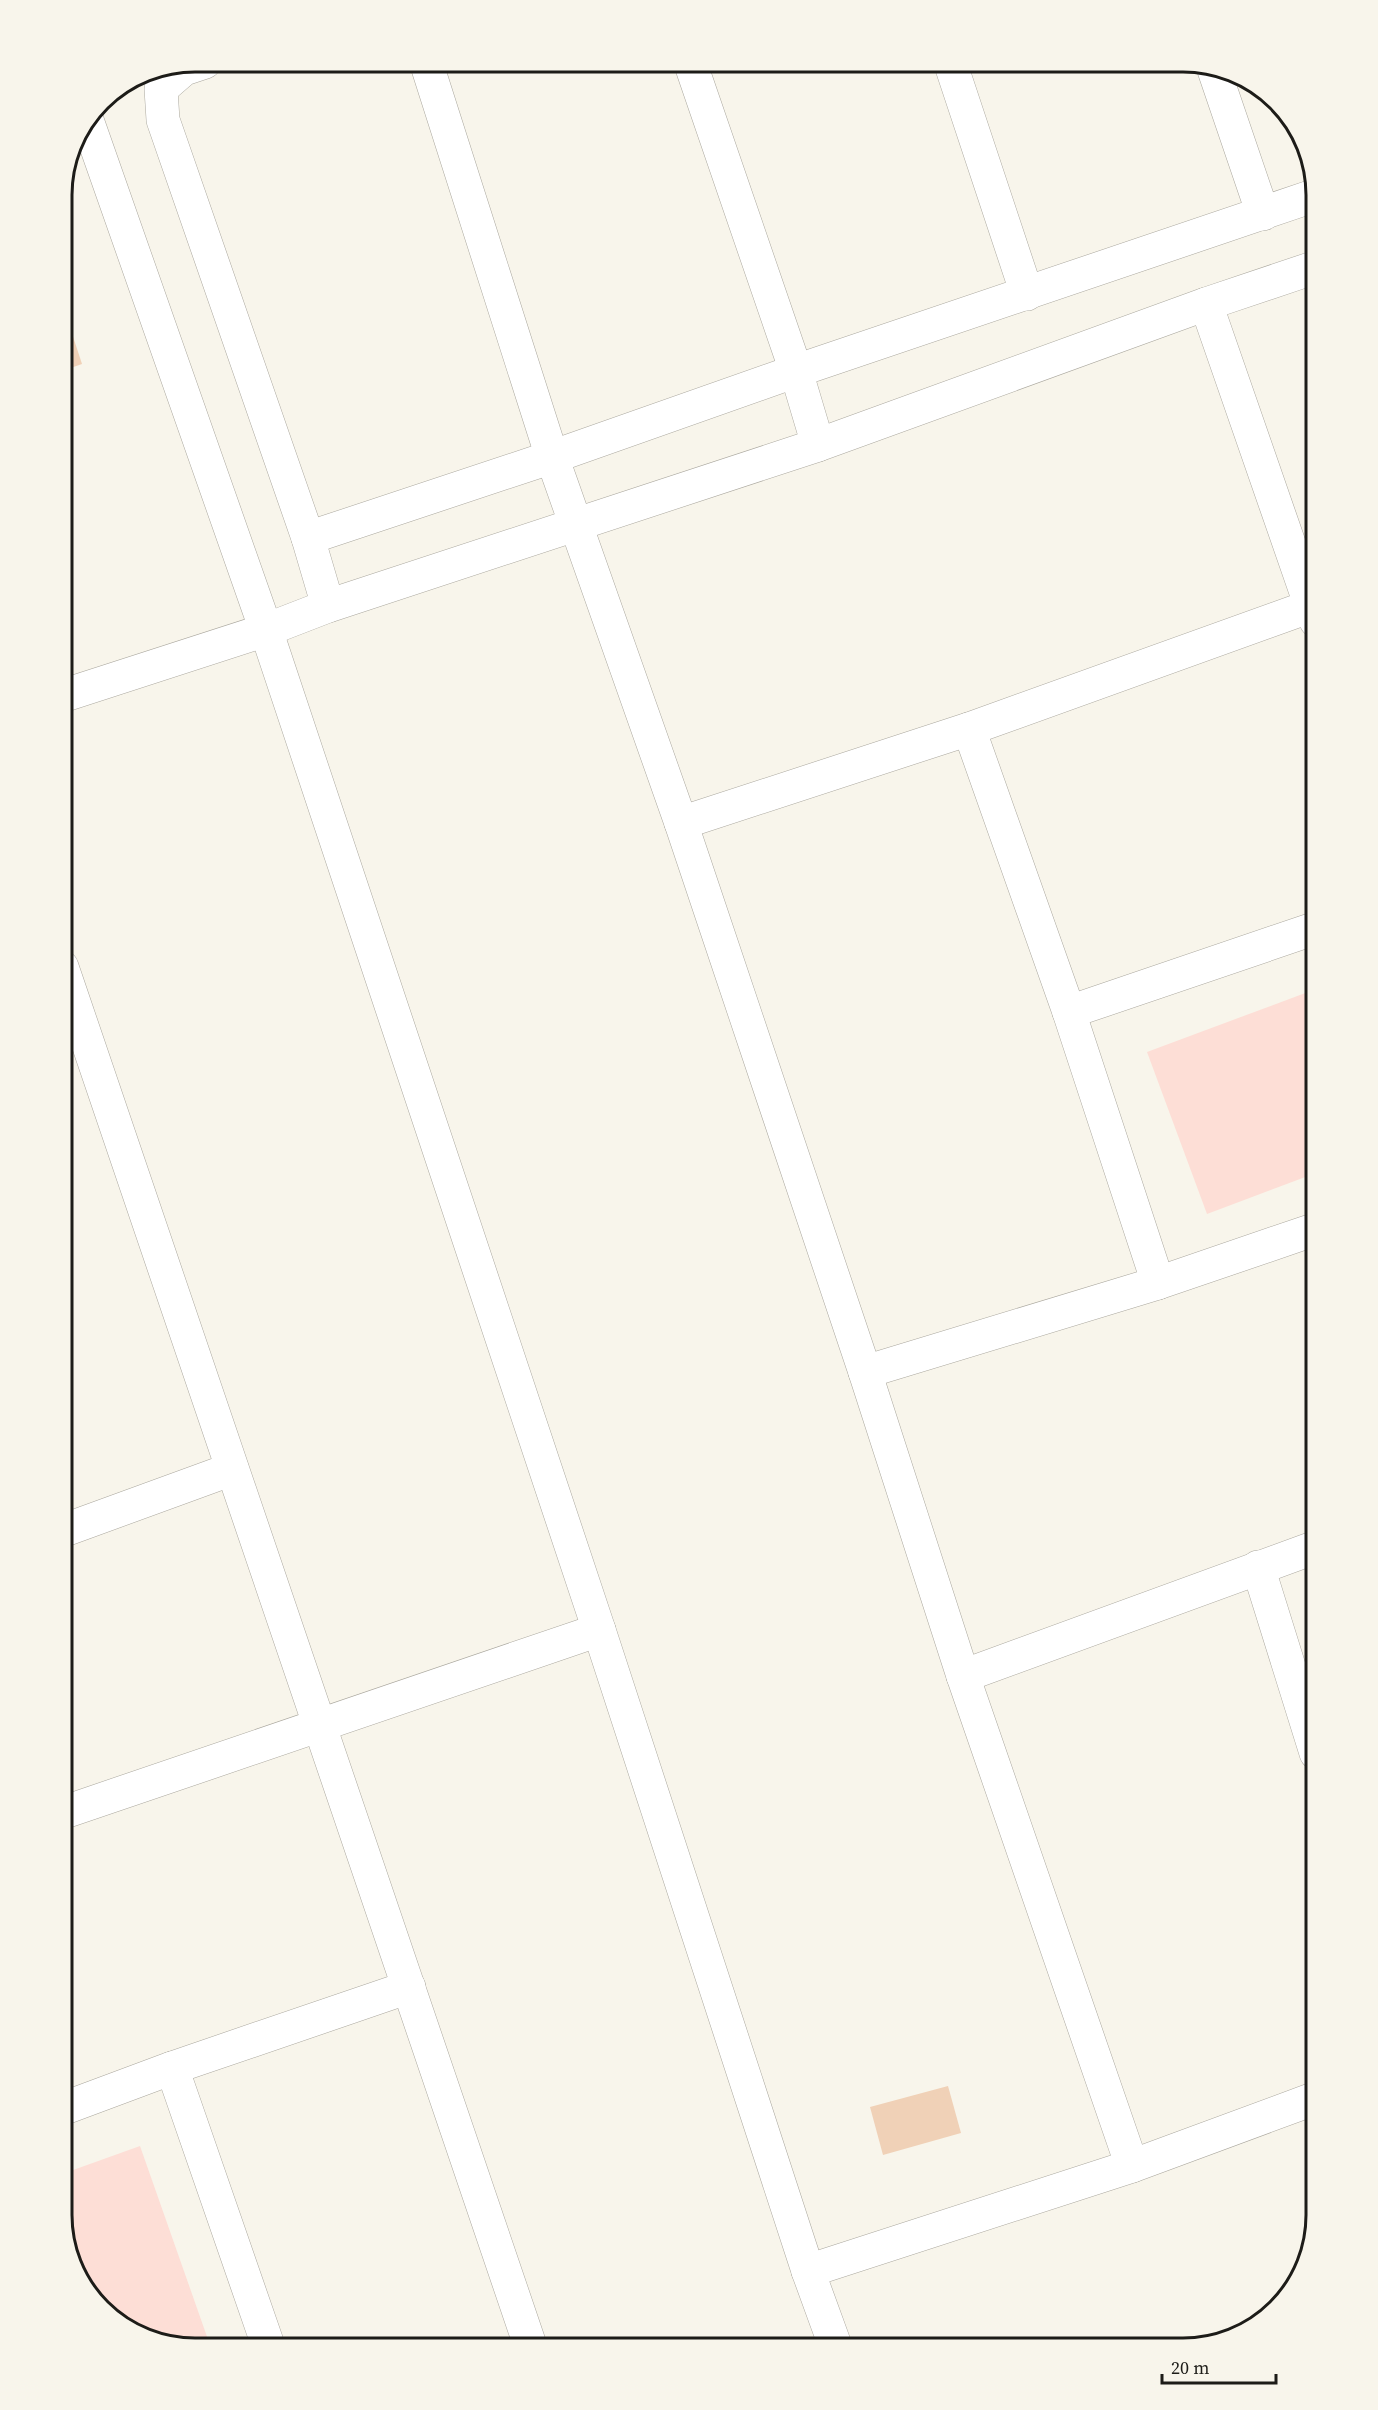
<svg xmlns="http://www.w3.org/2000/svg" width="1378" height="2410" font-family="'Source Serif 4',serif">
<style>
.green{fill:#fdded6}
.building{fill:#f0d1b7}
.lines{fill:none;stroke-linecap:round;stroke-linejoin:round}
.minor-casing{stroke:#aba89f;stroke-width:34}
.minor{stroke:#fff;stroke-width:33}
.rim{fill:none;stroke:#1d1c18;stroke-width:3}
</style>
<rect width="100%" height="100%" fill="#f8f5eb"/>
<!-- green -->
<g class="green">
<polygon points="1316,989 1316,1173 1207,1214 1147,1052"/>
<polygon points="140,2146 211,2348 187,2348 121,2326 75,2274 62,2215 62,2174"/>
</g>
<!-- building -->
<g class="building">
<polygon points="62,303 82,364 62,371"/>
<polygon points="948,2086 961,2133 883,2155 870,2107"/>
</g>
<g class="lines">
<!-- minor casing -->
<g class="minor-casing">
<g id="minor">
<polyline points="205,62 184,69 161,89 163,120 308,538 328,606"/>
<polyline points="426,62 552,457 681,823 865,1372 963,1676 1132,2166"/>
<polyline points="690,62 796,371 818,445"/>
<polyline points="950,62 1027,294"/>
<polyline points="1214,70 1263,214"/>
<polyline points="87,120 266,630 599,1630 808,2271 836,2348"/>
<polyline points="1206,304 1316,621"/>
<polyline points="308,538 552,457 796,371 1316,195"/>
<polyline points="62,696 266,630 328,606 818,445 1206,304 1316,267"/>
<polyline points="681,823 969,729 1311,606"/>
<polyline points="62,967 531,2348"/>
<polyline points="1069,1012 1316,928"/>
<polyline points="1158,1283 1316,1229"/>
<polyline points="865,1372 1158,1283 1069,1012 969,729"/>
<polyline points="62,1531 232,1469"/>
<polyline points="1258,1567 1316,1753"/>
<polyline points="963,1676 1316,1547"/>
<polyline points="62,1813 599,1630"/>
<polyline points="172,2068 269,2348"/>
<polyline points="62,2109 172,2068 409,1987"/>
<polyline points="808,2271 1132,2166 1316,2098"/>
</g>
</g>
<!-- minor -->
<use href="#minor" class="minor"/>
</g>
<!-- crop -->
<path d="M0 0H1378V2410H0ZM195 72H1183A123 123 0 0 1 1306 195V2215A123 123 0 0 1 1183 2338H195A123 123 0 0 1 72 2215V195A123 123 0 0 1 195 72Z" fill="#f8f5eb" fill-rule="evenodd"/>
<path class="rim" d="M195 72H1183A123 123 0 0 1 1306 195V2215A123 123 0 0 1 1183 2338H195A123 123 0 0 1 72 2215V195A123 123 0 0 1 195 72Z"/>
<!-- scale -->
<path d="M1162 2374v9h114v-9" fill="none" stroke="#1d1c18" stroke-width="3"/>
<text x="1171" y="2374" font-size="18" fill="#1d1c18" stroke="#f8f5eb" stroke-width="4.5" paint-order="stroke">20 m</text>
</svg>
